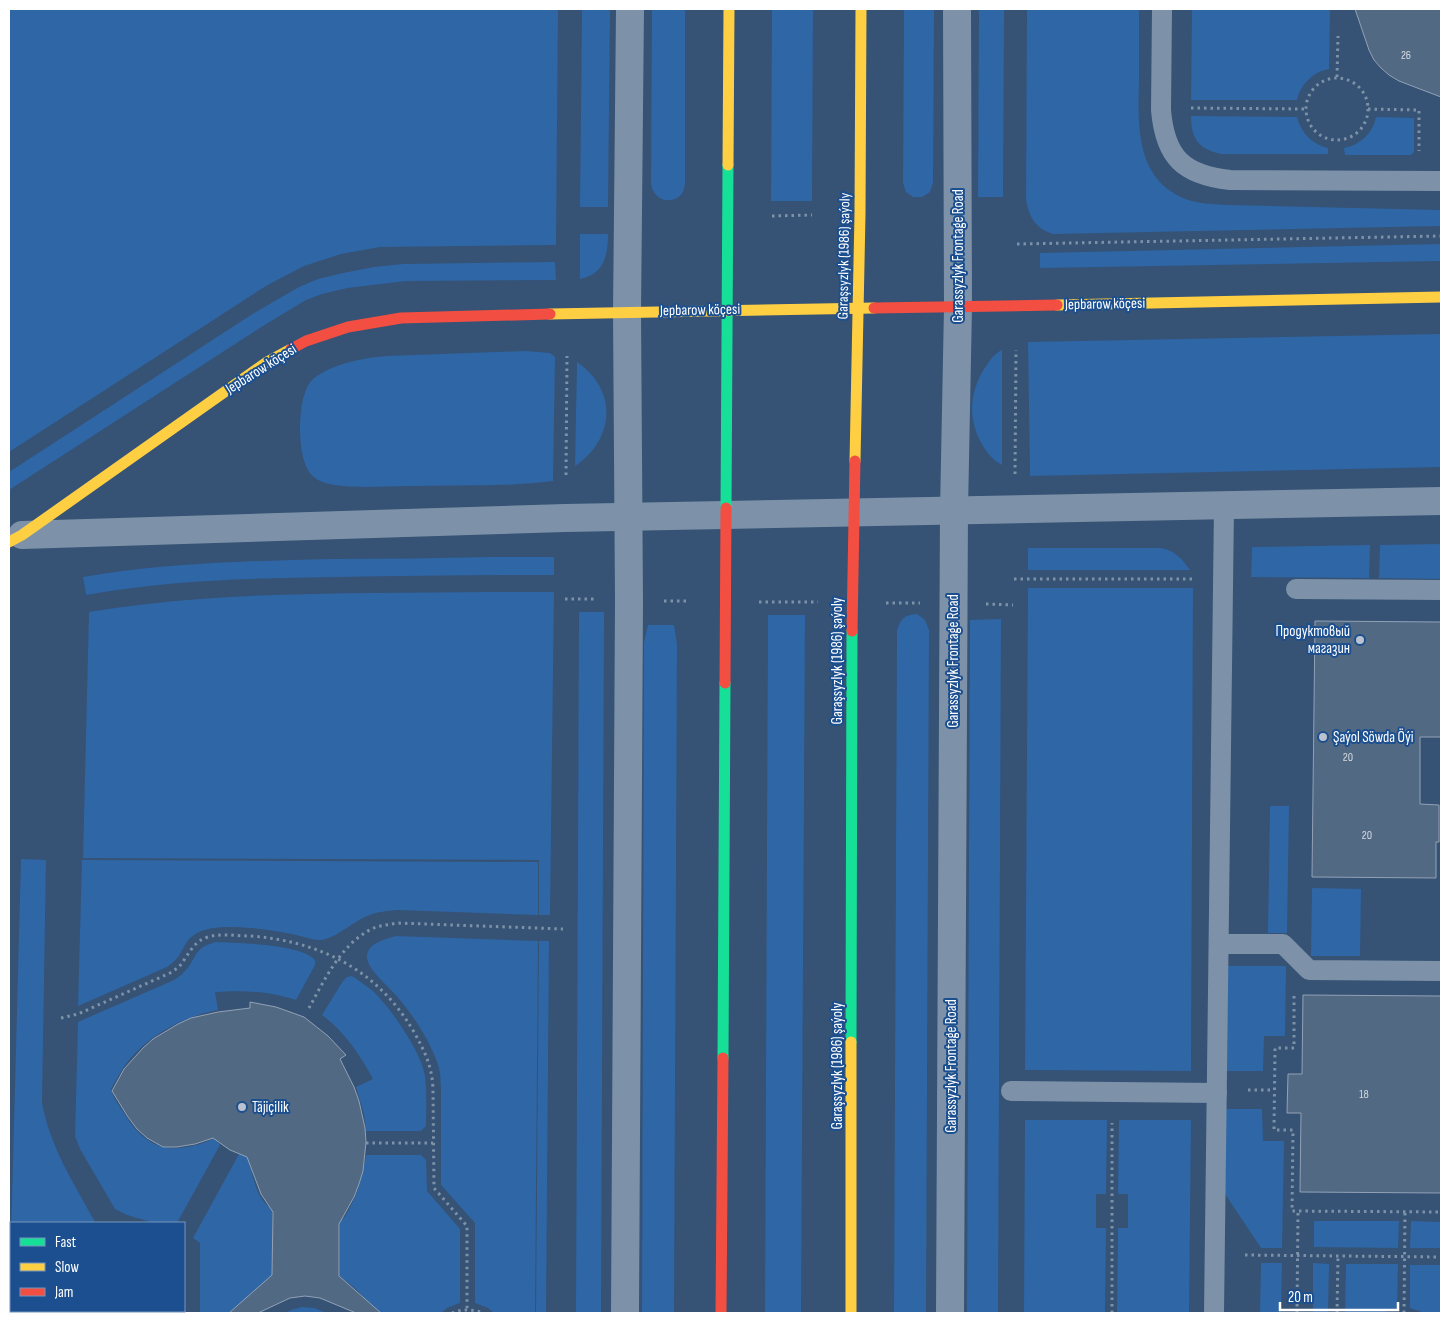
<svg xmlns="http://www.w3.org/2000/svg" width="1450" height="1322" font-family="'Sofia Sans Condensed',sans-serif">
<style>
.green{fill:#2f66a5}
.building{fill:#526984;stroke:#92a2b6}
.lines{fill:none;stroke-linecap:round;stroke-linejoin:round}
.path{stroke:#7d92a8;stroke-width:3;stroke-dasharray:2.5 4;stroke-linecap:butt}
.lane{stroke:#7d92a8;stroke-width:20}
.street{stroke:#7d92a8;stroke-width:28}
.fast{stroke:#16e098;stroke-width:11}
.slow{stroke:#ffcf43;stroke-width:11}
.jam{stroke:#f24e42;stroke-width:11}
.poi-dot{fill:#b9c2ce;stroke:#1b4f8f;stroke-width:2}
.labels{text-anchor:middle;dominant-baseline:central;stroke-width:4;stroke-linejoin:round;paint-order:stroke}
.number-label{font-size:12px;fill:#d4dae0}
.street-label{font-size:15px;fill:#fff;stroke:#1b4f8f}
.poi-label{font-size:15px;fill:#fff;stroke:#1b4f8f;text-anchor:start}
</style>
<rect width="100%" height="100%" fill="#365274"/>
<!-- green -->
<g class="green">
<polygon points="9,9 558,9 556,245 380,247 341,254 304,266 266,286 9,452"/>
<polygon points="582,9 610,9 608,207 580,207"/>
<path d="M 652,9 L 685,9 L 685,184 C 684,187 684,190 683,192 C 677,203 660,203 654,192 C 652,190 652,187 651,184 Z"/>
<polygon points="772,9 813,9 812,201 771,201"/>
<polygon points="904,9 934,9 933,183 930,192 922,197 913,197 906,192 903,183"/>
<polygon points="979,9 1004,9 1003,197 978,197"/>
<path d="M 1027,9 L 1139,9 C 1139,33 1139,57 1139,81 C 1138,124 1135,177 1183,198 C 1197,204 1213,204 1228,205 L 1441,210 L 1441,226 L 1054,234 C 1036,230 1028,216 1026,198 Z"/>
<path d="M 1192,9 L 1330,9 L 1329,69 C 1313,72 1301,84 1297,100 L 1191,100 Z"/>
<path d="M 1191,116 L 1297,117 C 1301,133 1312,144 1328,148 L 1328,154 L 1221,154 C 1198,149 1191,138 1191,116 Z"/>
<path d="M 1376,117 L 1414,118 L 1414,152 L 1411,155 L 1345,155 L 1344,148 C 1360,145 1373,133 1376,117 Z"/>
<path d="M 580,234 L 608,234 C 608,256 604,274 580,279 Z"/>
<polygon points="1441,244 1441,261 1040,268 1040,253"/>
<polygon points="555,262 556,280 406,281 347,288 322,294 306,300 263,326 9,490 9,472 254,313 299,287 318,279 343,273 374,267 403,264"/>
<polygon points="1441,334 1441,467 1030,476 1028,342"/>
<path d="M 1002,350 L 1002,465 C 994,461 988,454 983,446 C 967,420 969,391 986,366 C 990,360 995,353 1002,350 Z"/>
<path d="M 526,351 L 550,353 L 555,357 L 553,481 C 506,487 458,485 410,486 C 388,486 339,490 320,481 C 314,478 309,473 307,468 C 297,450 297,395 312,380 C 330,364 363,358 386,356 Z"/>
<path d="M 577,362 C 618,390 615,439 575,466 Z"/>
<polygon points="1441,544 1441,579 1379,578 1380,545"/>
<polygon points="1370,545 1369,578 1251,577 1252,547"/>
<path d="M 1028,548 L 1160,548 C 1175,550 1182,559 1190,570 L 1028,570 Z"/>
<path d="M 490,557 L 554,557 L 554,575 C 481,575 409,576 337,577 C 253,578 169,580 86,595 L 83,577 C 165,563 247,561 330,559 C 383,559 437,558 490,557 Z"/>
<polygon points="1028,588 1193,588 1191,1071 1025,1070"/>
<path d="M 490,592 L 554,592 L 550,915 L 539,915 L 539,860 L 83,858 L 89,612 C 222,590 356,594 490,592 Z"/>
<polygon points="579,612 604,612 601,1313 576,1313"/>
<path d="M 917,614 L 925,620 L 929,630 L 926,1313 L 894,1313 L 897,630 C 901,618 905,615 917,614 Z"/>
<polygon points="768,615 805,615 801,1313 765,1313"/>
<polygon points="1001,619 998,1313 967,1313 970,620"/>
<polygon points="648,625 674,625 677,644 674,1313 642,1313 644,643"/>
<polygon points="1270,806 1289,806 1287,933 1268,933"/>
<path d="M 21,859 L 46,860 L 42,1103 C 50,1146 73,1182 94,1220 L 94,1223 L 11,1223 L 11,1311 L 37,1311 L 37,1313 L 9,1313 Z"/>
<path d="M 82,860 L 538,862 L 538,915 L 397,910 C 387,911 376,912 367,916 C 353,922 341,934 326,939 C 316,942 306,937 296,935 C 272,930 219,921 197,933 C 185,940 185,947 178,957 C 175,961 171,964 167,967 L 78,1006 Z"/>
<polygon points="1312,888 1361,889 1360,956 1311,956"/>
<path d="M 396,936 L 538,941 L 535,1313 L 494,1313 L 488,1308 L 475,1303 L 475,1223 L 441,1185 L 441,1088 C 440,1083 441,1078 440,1073 C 436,1050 414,1016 399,999 C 391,988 367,970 367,957 C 367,943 386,939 396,936 Z"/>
<polygon points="539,941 549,941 546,1313 536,1313"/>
<path d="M 216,942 C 239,943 301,944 315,960 L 315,965 L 296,1000 C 267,991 245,990 215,992 L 218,1010 C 181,1017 145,1037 123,1068 C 119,1075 115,1082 111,1089 C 113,1098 119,1105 124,1113 C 147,1152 175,1156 215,1138 L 220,1145 L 177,1223 L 154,1223 L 127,1215 L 115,1209 L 80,1149 L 75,1136 L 78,1022 L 174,980 C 178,977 182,975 184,972 C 198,958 192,948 216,942 Z"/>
<polygon points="1228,966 1286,966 1285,1036 1264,1036 1263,1071 1226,1071"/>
<path d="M 351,976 L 354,977 C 360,982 367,986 373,991 C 390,1007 422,1053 425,1076 C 427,1092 426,1110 426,1126 L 421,1131 L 366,1131 L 364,1114 L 356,1087 L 373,1079 C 360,1055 345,1032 322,1015 L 343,981 L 347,977 Z"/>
<polygon points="1226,1109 1262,1109 1263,1141 1284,1141 1282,1248 1261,1248 1225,1194"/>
<polygon points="1025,1120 1107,1120 1106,1194 1096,1194 1096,1228 1106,1228 1105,1313 1024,1313"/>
<polygon points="1119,1120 1191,1120 1189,1313 1117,1313 1118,1228 1128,1228 1128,1194 1118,1194"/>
<path d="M 239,1154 L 248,1156 C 252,1174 256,1199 272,1209 L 272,1277 C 257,1287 245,1297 237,1313 L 200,1313 L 200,1243 L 193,1238 Z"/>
<path d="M 366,1155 L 421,1155 L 426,1160 L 427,1191 L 460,1229 L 460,1303 L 447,1308 L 441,1313 L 374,1313 C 366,1297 354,1286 340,1277 L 340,1219 L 344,1218 C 356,1199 363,1177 366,1155 Z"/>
<polygon points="1314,1221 1399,1221 1398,1248 1314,1247"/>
<polygon points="1411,1221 1441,1222 1441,1248 1410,1248"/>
<polygon points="1261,1263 1282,1263 1281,1313 1260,1313"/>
<polygon points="1313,1263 1329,1264 1328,1313 1313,1313"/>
<polygon points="1346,1264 1398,1264 1397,1308 1382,1313 1345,1313"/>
<polygon points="1410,1265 1441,1265 1441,1313 1425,1313 1410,1308"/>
<polygon points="302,1307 314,1308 327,1313 286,1313 291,1310"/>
</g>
<!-- building -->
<g class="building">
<polygon points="1355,9 1441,9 1441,97 1399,81 1389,75 1381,68 1374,60 1369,50"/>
<polygon points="1315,621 1441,622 1441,737 1420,737 1420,804 1439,805 1439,842 1436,842 1436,878 1312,877"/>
<polygon points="1303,995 1441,996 1441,1193 1300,1192 1301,1113 1287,1113 1288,1074 1302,1074"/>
<polygon points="250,1002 276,1007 304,1017 328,1036 346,1055 340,1059 354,1087 359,1101 365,1128 366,1142 363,1171 359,1184 354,1197 339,1224 339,1276 381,1313 356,1313 320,1298 305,1296 290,1298 258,1313 229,1313 272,1275 273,1212 261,1194 247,1157 230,1150 213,1138 195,1144 177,1147 163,1147 147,1138 137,1129 128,1117 112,1091 124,1069 143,1048 153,1039 178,1024 191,1018 218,1012 250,1008"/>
</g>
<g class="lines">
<!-- path -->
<g class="path">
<polyline points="1337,77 1338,36"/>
<circle cx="1337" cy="109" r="31"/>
<polyline points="1191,108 1305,109"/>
<polyline points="1368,109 1419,110 1419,151"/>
<polyline points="772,216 812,215"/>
<polyline points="1017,244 1441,236"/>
<polyline points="1015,474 1016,350"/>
<polyline points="566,475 567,356"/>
<polyline points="1014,579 1192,579"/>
<polyline points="565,599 595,599"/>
<polyline points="664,601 690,601"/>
<polyline points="759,602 818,602"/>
<polyline points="886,603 920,603"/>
<polyline points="986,604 1013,605"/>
<polyline points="1294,996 1294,1048 1275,1048 1274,1130 1293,1130 1292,1211 1441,1212"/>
<path d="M 309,1008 C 325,979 342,942 374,928 C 381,925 389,925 397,923 L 563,929"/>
<path d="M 61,1018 L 78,1014 L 170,973 C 176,969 181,966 184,960 C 191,950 195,941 208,937 C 221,933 236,936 250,936 C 320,941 378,970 414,1032 C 425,1052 432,1066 433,1089 L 434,1188 L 467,1226 L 467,1310"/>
<polyline points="1248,1090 1274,1090"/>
<polyline points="366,1143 433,1143"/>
<polyline points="1245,1255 1441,1257"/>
<path d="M 452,1313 C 461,1309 474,1309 483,1313"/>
<polyline points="1112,1313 1112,1123"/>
<polyline points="1297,1313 1298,1211"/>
<polyline points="1337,1313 1338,1256"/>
<polyline points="1404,1313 1405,1212"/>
</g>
<!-- lane -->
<g class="lane">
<path d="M 1162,9 L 1161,110 C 1165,158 1184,175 1230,180 L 1441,181"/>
<polyline points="1296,589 1441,590"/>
<polyline points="1219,944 1283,944 1309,970 1441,971"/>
<polyline points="1011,1091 1217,1093"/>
<polyline points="1214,1313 1224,506"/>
</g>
<!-- street -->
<g class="street">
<polyline points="22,535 565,518 1441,501"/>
<polyline points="625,1313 629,600 627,312 630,9"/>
<polyline points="950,1313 954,511 958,307 957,9"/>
</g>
<!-- fast -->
<g class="fast">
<polyline points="726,508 728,165"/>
<polyline points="851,1042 852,631"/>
<polyline points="723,1058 725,683"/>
</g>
<!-- slow -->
<g class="slow">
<polyline points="728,165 729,9"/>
<polyline points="1057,305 1441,297"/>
<polyline points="550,314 874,308"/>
<polyline points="855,461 860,214 861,9"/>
<polyline points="9,542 22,535 267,362 291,349"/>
<polyline points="851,1313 851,1042"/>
</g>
<!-- jam -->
<g class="jam">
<polyline points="874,308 1057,305"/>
<polyline points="291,349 306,341 348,327 401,318 550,314"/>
<polyline points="852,631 855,461"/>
<polyline points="725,683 726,508"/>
<polyline points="721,1313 723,1058"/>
</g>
</g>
<!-- markers -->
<g class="poi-dot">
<circle cx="1360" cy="640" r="5"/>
<circle cx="1323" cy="737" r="5"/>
<circle cx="242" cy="1107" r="5"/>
</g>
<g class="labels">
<!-- number labels -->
<g class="number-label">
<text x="1406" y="55">26</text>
<text x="1348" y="757">20</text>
<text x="1367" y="835">20</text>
<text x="1364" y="1094">18</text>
</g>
<!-- street labels -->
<g class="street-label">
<text transform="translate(844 256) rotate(-89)">Garaşsyzlyk (1986) şaýoly</text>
<text transform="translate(958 256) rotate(-90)">Garassyzlyk Frontage Road</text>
<text transform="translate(1105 304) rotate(-1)">Jepbarow köçesi</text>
<text transform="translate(700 310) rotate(-1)">Jepbarow köçesi</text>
<text transform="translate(261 369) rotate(-32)">Jepbarow köçesi</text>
<text transform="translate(837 661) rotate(-90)">Garaşsyzlyk (1986) şaýoly</text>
<text transform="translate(953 661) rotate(-90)">Garassyzlyk Frontage Road</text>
<text transform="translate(837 1066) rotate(-90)">Garaşsyzlyk (1986) şaýoly</text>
<text transform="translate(951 1066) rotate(-90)">Garassyzlyk Frontage Road</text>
</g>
<!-- poi labels -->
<g class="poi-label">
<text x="1350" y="631" text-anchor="end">Продуктовый<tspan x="1350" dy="17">магазин</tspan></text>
<text x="1333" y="737">Şaýol Söwda Öýi</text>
<text x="252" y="1107">Täjiçilik</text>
</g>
</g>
<!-- border -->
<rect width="1450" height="1322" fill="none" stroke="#ffffff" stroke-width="20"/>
<!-- legend -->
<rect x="10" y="1222" width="175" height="90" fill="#1b4f8f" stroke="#7695bc"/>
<rect x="20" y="1238" width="25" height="8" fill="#16e098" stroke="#7695bc"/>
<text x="55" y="1247" font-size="15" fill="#ffffff">Fast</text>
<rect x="20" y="1263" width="25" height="8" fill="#ffcf43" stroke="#7695bc"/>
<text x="55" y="1272" font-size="15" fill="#ffffff">Slow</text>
<rect x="20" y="1288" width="25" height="8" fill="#f24e42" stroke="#7695bc"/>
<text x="55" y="1297" font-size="15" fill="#ffffff">Jam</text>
<!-- scale -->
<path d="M1280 1302v8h118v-8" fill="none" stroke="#ffffff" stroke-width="2.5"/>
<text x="1288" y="1302" font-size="15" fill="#ffffff" stroke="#1b4f8f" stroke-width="4" paint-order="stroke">20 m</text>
</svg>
